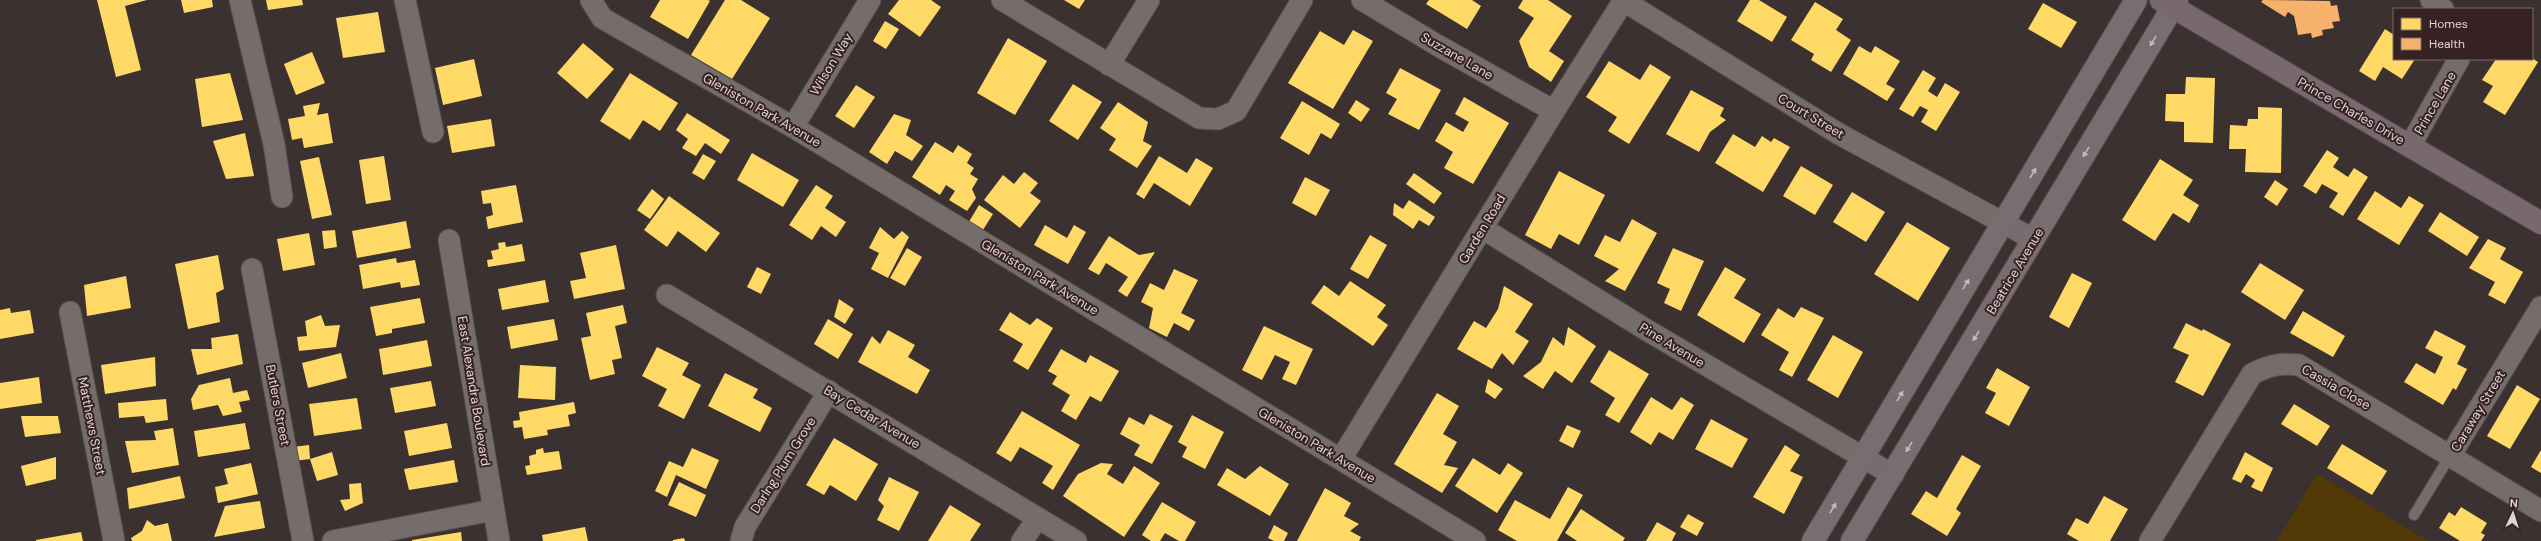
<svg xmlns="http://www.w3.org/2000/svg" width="2541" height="541" font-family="'DM Sans',sans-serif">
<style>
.green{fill:#523a07}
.homes{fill:#ffd966}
.health{fill:#f6b26b}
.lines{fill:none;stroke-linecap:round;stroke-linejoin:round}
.lane-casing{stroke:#584e4f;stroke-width:12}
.street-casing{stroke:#584e4f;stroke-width:23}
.secondary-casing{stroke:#584e4f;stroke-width:24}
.highway-casing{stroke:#584e4f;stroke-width:24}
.lane{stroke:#756c6c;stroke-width:10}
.street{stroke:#756c6c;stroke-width:21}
.secondary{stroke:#7a6d71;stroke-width:22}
.highway{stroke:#7a6870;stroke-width:22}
.oneway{fill:#c7baba}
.labels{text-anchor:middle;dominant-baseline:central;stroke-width:4;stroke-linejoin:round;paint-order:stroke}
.street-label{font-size:13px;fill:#e1d3d3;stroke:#362223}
</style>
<rect width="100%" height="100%" fill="#3c3131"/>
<!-- green -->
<polygon class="green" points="2317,474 2428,541 2277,541"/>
<!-- homes -->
<g class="homes">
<polygon points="97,0 147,0 125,6 141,70 116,77"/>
<polygon points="181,0 212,0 213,7 184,13"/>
<polygon points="266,0 302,0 303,5 268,10"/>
<polygon points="660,0 708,0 710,1 688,39 650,17"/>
<polygon points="725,0 741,0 770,18 732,79 691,55"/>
<polygon points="899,0 931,0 941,7 920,37 888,14"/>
<polygon points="1064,0 1085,0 1079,9"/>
<polygon points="1429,0 1472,0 1481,6 1467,29 1426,4"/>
<polygon points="1523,0 1548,0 1572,16 1549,51 1564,61 1551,82 1529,67 1519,41 1534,18 1518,8"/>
<polygon points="1750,0 1759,0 1787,17 1772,42 1737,21"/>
<polygon points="1815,2 1843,19 1836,30 1851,40 1831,72 1811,60 1814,54 1791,40"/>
<polygon points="2043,3 2077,22 2061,48 2028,29"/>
<polygon points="378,12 385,52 343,58 336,18"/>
<polygon points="885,21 899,29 886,49 873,41"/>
<polygon points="2385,29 2394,35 2394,59 2415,59 2402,79 2383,67 2375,81 2359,71"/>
<polygon points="1353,30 1373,41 1333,109 1288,83 1320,31 1344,45"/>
<polygon points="1008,38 1047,61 1015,115 977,93"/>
<polygon points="583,43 614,69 587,99 557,73"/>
<polygon points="1859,46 1871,53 1875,46 1900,61 1886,84 1895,89 1887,101 1843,74"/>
<polygon points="312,52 325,83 296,95 284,64"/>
<polygon points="2532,58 2538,62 2505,115 2483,102 2493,86 2482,80 2496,59"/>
<polygon points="474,59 482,96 443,105 435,68"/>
<polygon points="1609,61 1640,80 1650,64 1671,77 1629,144 1608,131 1617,117 1586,97"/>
<polygon points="1400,68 1441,90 1419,130 1388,114 1397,99 1386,93"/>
<polygon points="1923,70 1936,78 1928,91 1937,97 1945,83 1960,92 1936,131 1921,122 1928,110 1920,106 1913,117 1899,109"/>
<polygon points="230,73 243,120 202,127 195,79"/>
<polygon points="630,73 678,103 660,131 643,120 630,140 600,121"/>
<polygon points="2186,77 2215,78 2213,143 2184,142 2184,122 2165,121 2166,94 2185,94"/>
<polygon points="1073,84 1102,102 1078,140 1049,121"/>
<polygon points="856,85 875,97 854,128 835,116"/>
<polygon points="1691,90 1724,108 1720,116 1726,120 1710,132 1699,152 1666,134"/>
<polygon points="1464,97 1509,123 1473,184 1444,168 1453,152 1435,141 1446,122 1463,132 1469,122 1455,114"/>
<polygon points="1356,100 1370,109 1361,122 1348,113"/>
<polygon points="1302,101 1340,124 1331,139 1321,133 1309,155 1280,138"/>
<polygon points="1118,102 1148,122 1143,141 1152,146 1137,168 1109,150 1116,139 1100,128"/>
<polygon points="320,103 317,115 328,113 333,143 304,148 302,138 292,140 288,119 305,116 303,106"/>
<polygon points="2258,107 2282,108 2281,173 2245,172 2246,149 2229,149 2230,125 2247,126 2248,119 2258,119"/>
<polygon points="687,113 730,140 721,154 705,143 696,156 682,148 688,139 676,130"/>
<polygon points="894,114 911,120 906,135 923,146 912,161 895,151 887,164 869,152"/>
<polygon points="491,119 495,146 452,153 447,126"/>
<polygon points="245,133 254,176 226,179 213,141"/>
<polygon points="1733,134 1755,147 1762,136 1771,142 1774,138 1790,147 1763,192 1715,163"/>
<polygon points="935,142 953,153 958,145 972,154 967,163 974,168 970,174 978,179 972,189 976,198 967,211 949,200 955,191 946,185 940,195 912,177"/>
<polygon points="2327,150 2339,158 2333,167 2348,177 2354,168 2368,177 2343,216 2329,207 2338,193 2322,184 2316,194 2303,186"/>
<polygon points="752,153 799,180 783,207 737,180"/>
<polygon points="703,154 716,161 704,180 692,173"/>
<polygon points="384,156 391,200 366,204 359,160"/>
<polygon points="1159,156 1187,173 1196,158 1213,168 1190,206 1154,183 1144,199 1136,194"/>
<polygon points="319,157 332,215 312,219 300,161"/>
<polygon points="2160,159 2193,180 2183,195 2199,205 2189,223 2173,213 2155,241 2122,220"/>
<polygon points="1801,166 1833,185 1815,215 1783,196"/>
<polygon points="1559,171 1605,195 1579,245 1559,234 1551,249 1525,235"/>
<polygon points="1024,172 1038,183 1030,193 1041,201 1020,228 984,200 1003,175 1014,184"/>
<polygon points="1414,173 1442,193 1434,204 1406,184"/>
<polygon points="1305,177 1330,190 1316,216 1292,203"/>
<polygon points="2275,180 2288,189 2277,206 2264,197"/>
<polygon points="516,185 523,222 488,229 486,217 493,215 491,203 483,204 481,191"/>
<polygon points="816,185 833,196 825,208 846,222 836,237 821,226 812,240 789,225"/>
<polygon points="652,189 664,199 650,219 637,210"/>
<polygon points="2375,191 2401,208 2409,196 2424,205 2399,245 2357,219"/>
<polygon points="1852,192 1885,212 1866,242 1833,222"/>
<polygon points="669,196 720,233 706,252 678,231 667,247 644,230"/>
<polygon points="1409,200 1435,217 1429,226 1419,220 1413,229 1393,215 1394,203 1403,209"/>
<polygon points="979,205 993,214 981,233 967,225"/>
<polygon points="2440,212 2479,237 2467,256 2428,231"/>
<polygon points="1632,219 1657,233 1625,291 1605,281 1619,269 1594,256 1605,235 1620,242"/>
<polygon points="406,221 411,248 357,258 352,231"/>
<polygon points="1907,222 1950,248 1918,301 1874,274"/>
<polygon points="1045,225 1067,238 1074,225 1086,232 1068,264 1034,245"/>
<polygon points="880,227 894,239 902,231 909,237 888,278 871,269 879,253 869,248"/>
<polygon points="335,230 337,247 324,249 322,231"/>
<polygon points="309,233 315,265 283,271 277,239"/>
<polygon points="1370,235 1387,245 1368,279 1350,269"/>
<polygon points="1109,236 1139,255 1155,252 1127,297 1118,291 1128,277 1106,263 1099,275 1088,269"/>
<polygon points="2488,239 2506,248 2500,259 2523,272 2505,304 2488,295 2495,282 2469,268"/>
<polygon points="505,242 506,247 522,244 525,261 488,267 487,260 493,259 491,251 499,249 498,243"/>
<polygon points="616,245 625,289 574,299 570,281 586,278 580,253"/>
<polygon points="907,248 922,257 905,286 890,278"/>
<polygon points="1673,248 1704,261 1681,311 1664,303 1670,289 1657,283"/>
<polygon points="218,255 224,289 216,293 220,322 188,329 175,264"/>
<polygon points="396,258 397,263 415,260 420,285 401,288 400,282 363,289 359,265"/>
<polygon points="2260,263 2304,290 2285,320 2241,292"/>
<polygon points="757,267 771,274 761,294 747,287"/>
<polygon points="1725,267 1746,279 1734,298 1761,314 1744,343 1697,315"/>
<polygon points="1174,269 1198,280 1181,313 1195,320 1189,331 1174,323 1167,337 1149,328 1153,308 1141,302 1150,283 1164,290"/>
<polygon points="2072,273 2092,283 2069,328 2049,317"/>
<polygon points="126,276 131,308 87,316 84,285"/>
<polygon points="545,280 549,302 502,310 498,289"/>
<polygon points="1350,281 1386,305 1377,317 1388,325 1373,346 1311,303 1324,285 1339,296"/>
<polygon points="1504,286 1533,304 1515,332 1529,341 1513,365 1502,353 1492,369 1457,349 1474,321 1486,328 1498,309"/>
<polygon points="420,298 425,323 392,329 392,333 376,336 370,307"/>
<polygon points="839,299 854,309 845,324 834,317"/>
<polygon points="623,305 627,323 615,326 622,358 612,360 615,374 590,380 581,338 591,336 586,313"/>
<polygon points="1801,307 1824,318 1792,377 1779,370 1789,352 1761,335 1778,308 1794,318"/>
<polygon points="10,308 11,313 30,310 34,333 0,339 0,310"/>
<polygon points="2303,311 2345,336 2333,357 2290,333"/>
<polygon points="1010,312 1030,325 1037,318 1053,328 1028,370 1013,361 1023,344 999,330"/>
<polygon points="321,315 325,326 340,325 336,347 299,351 297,337 307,336 305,321"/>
<polygon points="554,319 558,340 511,349 507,327"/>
<polygon points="828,319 853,334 838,359 814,344"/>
<polygon points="2186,323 2202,331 2203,329 2231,344 2203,396 2175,382 2189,355 2173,348"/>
<polygon points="1264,326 1313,349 1296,385 1282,379 1290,362 1275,355 1262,380 1242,370"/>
<polygon points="1568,327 1596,346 1572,383 1555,371 1543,389 1523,376 1541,362 1553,337 1564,346"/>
<polygon points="888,330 915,345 908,357 930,370 917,394 858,362 872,336 880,344"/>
<polygon points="2435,330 2466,346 2457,364 2467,369 2456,390 2453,388 2443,405 2404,382 2416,363 2435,374 2443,357 2425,348"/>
<polygon points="238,334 243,364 197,375 191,349 212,349 211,338"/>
<polygon points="1833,335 1863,352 1838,398 1807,380"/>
<polygon points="427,340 432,366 383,375 379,349"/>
<polygon points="657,347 689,363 682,375 701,385 684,419 658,406 667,389 642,376"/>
<polygon points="1061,349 1086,363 1090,355 1119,371 1101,402 1090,396 1076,420 1061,411 1070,395 1052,384 1057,376 1048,371"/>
<polygon points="1609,350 1649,374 1619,423 1605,415 1615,398 1590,382"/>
<polygon points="341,353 347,378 308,388 302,363"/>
<polygon points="155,357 156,386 105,394 101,365"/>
<polygon points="520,365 556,367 555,400 518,398"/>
<polygon points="1997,368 2030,387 2009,426 1985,413 1996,393 1986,388"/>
<polygon points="725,373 758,389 753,398 772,408 760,432 708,406"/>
<polygon points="39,377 42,403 0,409 0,383"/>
<polygon points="230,378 233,393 247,390 250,400 239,402 242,412 223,416 218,405 193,410 191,399 199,385"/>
<polygon points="1488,379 1503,389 1495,399 1485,392"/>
<polygon points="431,381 436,406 395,413 390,388"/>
<polygon points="2517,385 2540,399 2510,449 2487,436"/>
<polygon points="1437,393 1459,406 1443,434 1457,442 1444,465 1458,468 1442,493 1394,464"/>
<polygon points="1651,397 1672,410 1681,397 1694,405 1673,440 1659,432 1651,445 1630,432"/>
<polygon points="357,398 362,429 314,436 309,404"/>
<polygon points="166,399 168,420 146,423 144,416 119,418 118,403"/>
<polygon points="574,402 576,413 568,415 570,426 547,430 548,435 524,439 522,427 514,428 513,421 520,420 519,412"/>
<polygon points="2294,404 2330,426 2317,446 2281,424"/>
<polygon points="1022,411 1080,445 1053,490 1042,483 1053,466 1020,447 1011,462 996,453"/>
<polygon points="1150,414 1173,426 1152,464 1134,455 1140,445 1120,434 1129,417 1144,425"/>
<polygon points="1192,415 1224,432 1205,469 1182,457 1187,447 1178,442"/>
<polygon points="21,416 58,416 61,433 25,437"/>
<polygon points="1711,419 1748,439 1732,468 1695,449"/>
<polygon points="245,423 250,449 198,457 194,431"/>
<polygon points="447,423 452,448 409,456 404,431"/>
<polygon points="1567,425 1581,431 1573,448 1559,441"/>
<polygon points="173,428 179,465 132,473 125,441 156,440 154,431"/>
<polygon points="834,438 878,464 856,501 830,485 824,495 806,485"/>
<polygon points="2342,444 2387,471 2372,495 2327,468"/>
<polygon points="309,445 310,459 294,461 293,447"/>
<polygon points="1785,445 1800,455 1790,471 1803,477 1784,514 1753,497"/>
<polygon points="543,448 544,453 559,451 562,469 527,475 525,466 530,465 529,456 536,454 536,450"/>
<polygon points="692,448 719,460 706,489 676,475 667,497 655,491 669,461 683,467"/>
<polygon points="2541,450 2541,473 2531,467"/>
<polygon points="332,452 338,475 317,481 310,459"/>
<polygon points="2245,452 2273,468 2262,492 2251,487 2255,480 2246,474 2241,483 2232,479"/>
<polygon points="1962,455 1981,466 1956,509 1961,513 1947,536 1911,514 1926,491 1937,498"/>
<polygon points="56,457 56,479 26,486 21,466"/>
<polygon points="1473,458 1500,475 1508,463 1523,473 1497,513 1455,486"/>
<polygon points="454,460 458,482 409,490 404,469"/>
<polygon points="251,463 258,494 218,503 215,487 228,484 224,469"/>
<polygon points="1101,463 1113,464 1107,474 1123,484 1134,466 1160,483 1124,537 1063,496 1078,474"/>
<polygon points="1260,466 1289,484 1270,516 1217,485 1227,468 1245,479"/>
<polygon points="180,476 185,498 129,509 127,488"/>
<polygon points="889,477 919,492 899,531 877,520 884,506 878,500"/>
<polygon points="679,482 706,495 696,517 668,505"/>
<polygon points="361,483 363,503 345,511 340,500 350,499 349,484"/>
<polygon points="1568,487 1583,495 1557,541 1517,541 1498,530 1515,500 1550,519"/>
<polygon points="1325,488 1351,503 1344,516 1359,524 1350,531 1361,537 1359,541 1297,541"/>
<polygon points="2104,496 2128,509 2110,541 2079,541 2067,534 2076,518 2088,524"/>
<polygon points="260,501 265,528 214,537 225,506"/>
<polygon points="1162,502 1196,522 1185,541 1179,541 1165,533 1160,541 1151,541 1142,535"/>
<polygon points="950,505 981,524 970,541 928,541"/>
<polygon points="2461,507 2487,523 2481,533 2485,535 2481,541 2460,541 2439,528 2449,512 2455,516"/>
<polygon points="1581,509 1625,538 1623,541 1577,541 1565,533"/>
<polygon points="1688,514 1704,523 1697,536 1680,527"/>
<polygon points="147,520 155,526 168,523 172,541 132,541 131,538 142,531"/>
<polygon points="1657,522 1676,533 1672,541 1646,541"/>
<polygon points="1274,525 1288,533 1284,541 1274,541 1268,538"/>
<polygon points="585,527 588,541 543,541 542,535"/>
<polygon points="81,532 83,541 36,541 36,540"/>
<polygon points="461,532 462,541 412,541 412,540"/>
<polygon points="684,538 685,541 673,541 673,540"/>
</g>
<!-- health -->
<polygon class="health" points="2263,0 2330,1 2331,6 2337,5 2340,21 2332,22 2334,28 2322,30 2323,35 2312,38 2311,33 2298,35 2294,16 2288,12 2285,17 2261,2"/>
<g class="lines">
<!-- lane casing -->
<g class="lane-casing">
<polyline id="lane" points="2414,515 2450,456"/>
</g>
<!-- street casing -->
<g class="street-casing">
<g id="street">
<polyline points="240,0 274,144 282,197"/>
<polyline points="405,0 433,132"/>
<polyline points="591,0 602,18 793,127 1475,541"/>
<polyline points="1002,0 1199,118 1218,119 1236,111 1302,0"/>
<polyline points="1362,0 1437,45 1554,111"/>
<polyline points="2431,0 2443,9"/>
<polyline points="1624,1 1839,134 2033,239"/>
<polyline points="1109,65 1149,0"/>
<polyline points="793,127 870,0"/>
<polyline points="2410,146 2459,59"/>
<polyline points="1482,228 1645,329 1893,475"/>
<polyline points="449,240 499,541"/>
<polyline points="252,269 303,541"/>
<polyline points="667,295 1076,541"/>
<polyline points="70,312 114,541"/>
<polyline points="2450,456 2541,307"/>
<polyline points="1341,459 1554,111 1624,0"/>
<polyline points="333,541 493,510"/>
<polyline points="741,541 745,527 829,391"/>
<polyline points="1022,541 1038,518"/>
<path d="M 2150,541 L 2252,374 C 2269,365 2280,363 2299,365 L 2541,511"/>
</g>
</g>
<!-- secondary casing -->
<g class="secondary-casing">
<g id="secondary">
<polyline points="1813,541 2136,0"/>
<polyline points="1852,541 2177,0"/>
</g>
</g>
<!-- highway casing -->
<g class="highway-casing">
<polyline id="highway" points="2161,0 2541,223"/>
</g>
<!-- lane -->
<use href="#lane" class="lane"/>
<!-- street -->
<use href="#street" class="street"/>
<!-- secondary -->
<use href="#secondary" class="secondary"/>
<!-- highway -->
<use href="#highway" class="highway"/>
</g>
<!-- one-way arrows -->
<defs><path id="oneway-solid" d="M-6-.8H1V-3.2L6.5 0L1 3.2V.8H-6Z"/></defs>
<g class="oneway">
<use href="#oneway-solid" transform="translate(2153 41) rotate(121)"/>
<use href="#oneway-solid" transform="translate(2086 152) rotate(121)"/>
<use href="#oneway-solid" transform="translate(2033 173) rotate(-59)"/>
<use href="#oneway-solid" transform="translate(1966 284) rotate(-59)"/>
<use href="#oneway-solid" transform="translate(1976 336) rotate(121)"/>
<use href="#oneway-solid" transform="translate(1900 396) rotate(-59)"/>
<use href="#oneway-solid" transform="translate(1909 447) rotate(121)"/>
<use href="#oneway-solid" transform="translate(1833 508) rotate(-59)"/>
</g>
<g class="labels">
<!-- street labels -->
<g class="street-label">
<text transform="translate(1457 56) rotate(30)">Suzzane Lane</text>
<text transform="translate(831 64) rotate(-59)">Wilson Way</text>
<text transform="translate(2435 103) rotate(-60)">Prince Lane</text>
<text transform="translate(762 110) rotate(30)">Gleniston Park Avenue</text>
<text transform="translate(2351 111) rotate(30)">Prince Charles Drive</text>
<text transform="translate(1811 116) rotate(31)">Court Street</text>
<text transform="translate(1482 229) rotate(-59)">Garden Road</text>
<text transform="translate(2015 271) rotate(-59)">Beatrice Avenue</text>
<text transform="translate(1040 277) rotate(31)">Gleniston Park Avenue</text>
<text transform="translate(1672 345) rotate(31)">Pine Avenue</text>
<text transform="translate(2336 387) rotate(30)">Cassia Close</text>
<text transform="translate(474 391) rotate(81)">East Alexandra Boulevard</text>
<text transform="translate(278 405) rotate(79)">Butlers Street</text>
<text transform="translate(2478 411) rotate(-59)">Caraway Street</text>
<text transform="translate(872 417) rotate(31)">Bay Cedar Avenue</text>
<text transform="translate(92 426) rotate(79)">Matthews Street</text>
<text transform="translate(1317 445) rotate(31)">Gleniston Park Avenue</text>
<text transform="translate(783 465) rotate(-58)">Darlng Plum Grove</text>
</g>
</g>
<!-- legend -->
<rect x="2393" y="8" width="140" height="52" fill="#362223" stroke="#7a6969"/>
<rect x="2401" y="18" width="20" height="12" fill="#ffd966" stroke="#7a6969"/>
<text x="2429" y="28" font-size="12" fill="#e1d3d3">Homes</text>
<rect x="2401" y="38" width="20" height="12" fill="#f6b26b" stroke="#7a6969"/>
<text x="2429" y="48" font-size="12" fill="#e1d3d3">Health</text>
<!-- north arrow -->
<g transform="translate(2513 513) rotate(4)" stroke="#362223" stroke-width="3" paint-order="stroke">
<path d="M0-3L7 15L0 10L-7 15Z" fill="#e1d3d3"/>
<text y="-6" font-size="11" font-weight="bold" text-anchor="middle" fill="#e1d3d3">N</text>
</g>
</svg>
